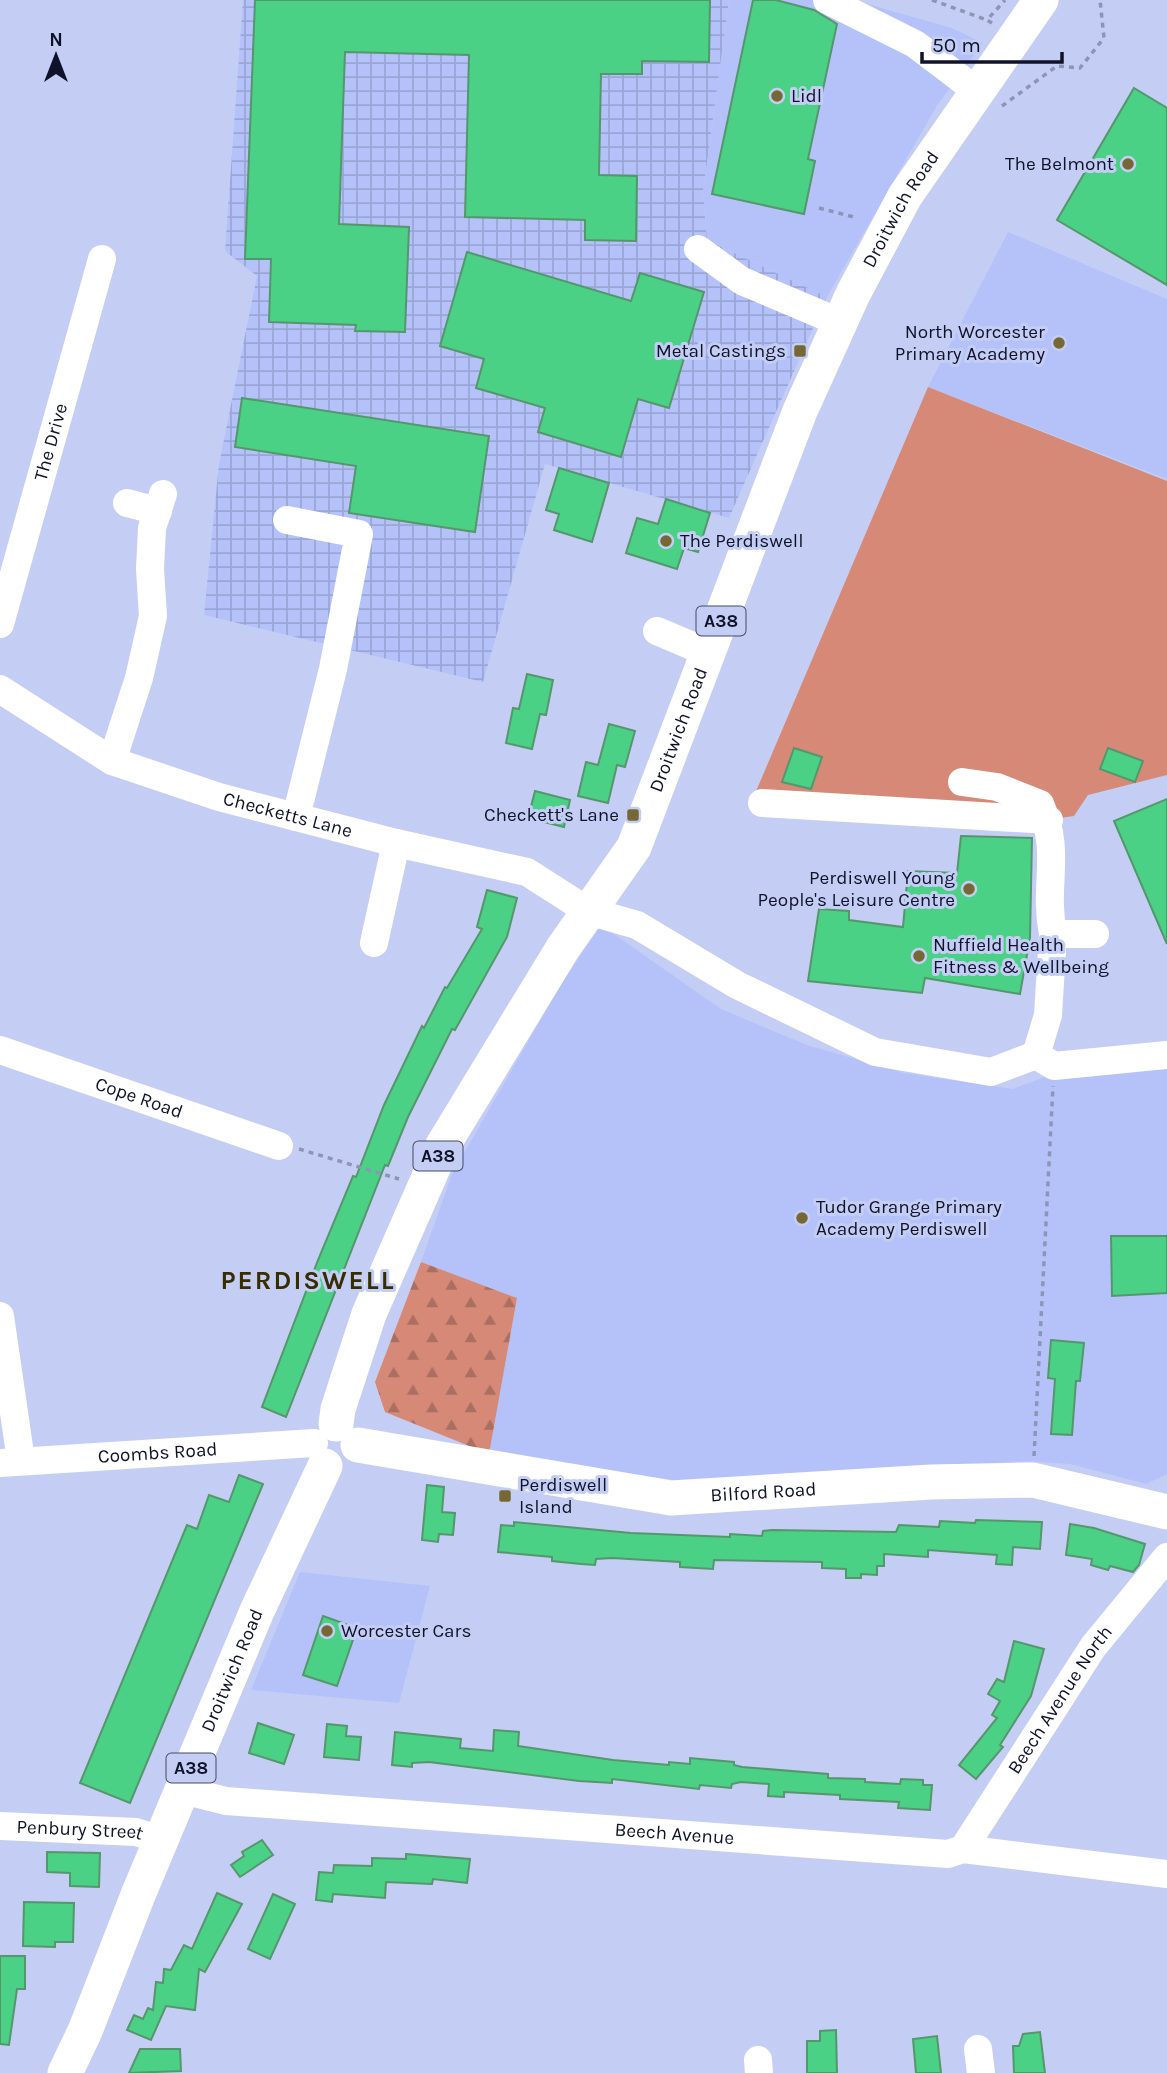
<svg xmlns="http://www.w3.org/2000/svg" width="1167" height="2073" font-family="Karla,sans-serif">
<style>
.built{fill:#b5c2fa}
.industrial{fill:url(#industrial-grid)}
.forest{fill:url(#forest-firs)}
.park{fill:#d58976}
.building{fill:#4ad185;stroke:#56966d;stroke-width:2}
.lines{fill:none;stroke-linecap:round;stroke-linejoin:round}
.path{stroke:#8d95b7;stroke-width:3.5;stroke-dasharray:5 5;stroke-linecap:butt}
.minor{stroke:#fff;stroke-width:28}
.major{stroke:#fff;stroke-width:35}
.poi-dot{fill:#766835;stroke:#c4cef4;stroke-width:2.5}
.labels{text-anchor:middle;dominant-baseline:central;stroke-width:6;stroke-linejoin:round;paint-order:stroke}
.shield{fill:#c4cef4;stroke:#454a66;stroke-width:2}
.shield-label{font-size:18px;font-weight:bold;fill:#0f1229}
.poi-label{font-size:19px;fill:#0f1229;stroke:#c4cef4;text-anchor:start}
.street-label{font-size:19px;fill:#0f1229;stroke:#c4cef4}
.district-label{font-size:26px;font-weight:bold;letter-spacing:2px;fill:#372d02;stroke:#c4cef4}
</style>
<defs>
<pattern id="industrial-grid" width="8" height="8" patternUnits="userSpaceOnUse" patternTransform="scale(1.75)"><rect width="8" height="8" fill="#b5c2fa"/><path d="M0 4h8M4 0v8" fill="none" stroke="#9aa6d6"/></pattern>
<pattern id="forest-firs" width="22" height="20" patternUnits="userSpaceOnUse" patternTransform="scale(1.75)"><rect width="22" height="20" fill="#d58976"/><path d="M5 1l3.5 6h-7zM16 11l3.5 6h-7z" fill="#ab6f61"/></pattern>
</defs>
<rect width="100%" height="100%" fill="#c4cef4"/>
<!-- built -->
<g class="built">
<polygon points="729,0 853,0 952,28 983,43 938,104 827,297 707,240 703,192"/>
<polygon points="1008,232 1167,299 1167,479 928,387"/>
<polygon points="601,925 721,1009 807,1045 904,1073 1013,1089 1050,1075 1167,1064 1167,1474 1146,1484 1070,1464 1026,1461 739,1480 674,1480 489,1454 517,1298 421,1262 452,1174 560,986"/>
<polygon points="300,1572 430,1586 399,1703 251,1690"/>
</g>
<!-- industrial -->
<polygon class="industrial" points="243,0 729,0 703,192 707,240 827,297 729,518 545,464 483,682 204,615 219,464 257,276 225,251"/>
<!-- forest -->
<polygon class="forest" points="421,1262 517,1298 489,1454 385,1412 375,1382"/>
<!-- park -->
<polygon class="park" points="928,387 1167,481 1167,775 1088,795 1074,816 1060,818 754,796"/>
<!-- building -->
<g class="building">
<polygon points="255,0 710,0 709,62 642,61 642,74 601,74 599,175 637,176 636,241 585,240 585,220 465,217 469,55 345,52 339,224 409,227 405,332 355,331 356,325 269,322 271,259 245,259"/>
<polygon points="753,0 776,0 814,10 837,24 808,159 815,161 804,214 712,194"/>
<polygon points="1134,88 1167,108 1167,285 1057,220"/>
<polygon points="467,252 631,301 640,273 704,292 669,408 638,399 621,457 538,432 545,408 476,388 484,359 440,346"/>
<polygon points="242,398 489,436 475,532 349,513 356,466 235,447"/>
<polygon points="559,468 609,483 592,542 554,530 559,514 546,510"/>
<polygon points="666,499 710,513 698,552 684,548 677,569 626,553 637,518 658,524"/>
<polygon points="527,674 553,680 546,715 540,714 532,749 506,743 513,708 519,709"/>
<polygon points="609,724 635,731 625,767 617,765 608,803 578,796 586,762 598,765"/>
<polygon points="794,748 822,757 811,789 782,782"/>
<polygon points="1108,748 1143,761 1135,782 1100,769"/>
<polygon points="535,791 570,800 564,827 528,818"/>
<polygon points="1167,799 1167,944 1114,821"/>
<polygon points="961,836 1032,838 1030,938 1020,994 925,978 922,993 808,981 819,909 849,911 849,920 903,927 908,871 957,873"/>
<polygon points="487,890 517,898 507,937 455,1030 452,1029 408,1117 388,1166 385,1165 286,1417 262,1407 318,1260 353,1176 356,1177 384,1105 422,1026 424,1028 445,987 447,988 482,929 477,927"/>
<polygon points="1111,1236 1167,1236 1167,1293 1112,1296"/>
<polygon points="1051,1340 1084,1343 1080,1381 1076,1381 1072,1435 1051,1434 1055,1379 1048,1378"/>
<polygon points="239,1475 263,1484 130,1803 80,1783 187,1525 197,1529 209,1495 229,1502"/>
<polygon points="427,1485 444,1487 442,1512 455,1513 453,1535 439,1534 438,1542 422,1540"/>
<polygon points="976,1520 1042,1522 1040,1549 1013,1547 1012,1565 996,1564 997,1555 928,1550 928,1557 884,1554 884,1566 877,1566 877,1575 861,1574 861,1578 846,1578 846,1569 822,1568 822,1562 714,1560 713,1569 680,1567 680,1562 612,1558 596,1559 595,1565 581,1564 552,1561 552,1557 498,1552 501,1525 514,1526 514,1522 631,1533 730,1537 730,1534 762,1536 763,1531 772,1530 896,1532 899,1525 939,1527 940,1521 975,1523"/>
<polygon points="1070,1524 1094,1528 1145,1544 1139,1565 1133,1572 1110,1566 1108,1570 1091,1565 1092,1559 1066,1555"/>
<polygon points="323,1616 357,1628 337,1686 303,1675"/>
<polygon points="1014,1641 1044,1649 1031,1696 1000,1745 1003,1747 976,1779 959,1765 997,1718 992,1715 1000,1701 988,1694 997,1679 1004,1682"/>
<polygon points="258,1723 294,1735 284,1764 249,1753"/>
<polygon points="327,1724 347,1726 346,1736 361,1737 359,1760 324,1757"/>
<polygon points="494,1730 519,1732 518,1746 613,1760 669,1765 669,1762 690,1764 690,1758 734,1762 734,1765 742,1767 828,1774 828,1778 865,1779 865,1782 900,1784 901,1779 923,1780 923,1785 932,1785 930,1810 898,1808 899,1802 840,1799 840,1795 784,1792 784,1797 768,1796 769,1784 741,1782 732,1784 731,1788 700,1785 699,1789 612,1779 612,1783 579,1781 429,1762 412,1763 412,1767 392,1765 395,1732 461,1739 460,1748 493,1751"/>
<polygon points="262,1840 273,1855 240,1877 231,1865 244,1856 242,1852"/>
<polygon points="47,1852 100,1853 99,1887 70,1886 70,1873 47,1872"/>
<polygon points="406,1854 470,1859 467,1883 433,1879 432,1884 386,1882 385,1898 333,1894 332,1902 316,1900 319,1872 333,1873 334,1865 372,1866 372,1858 406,1859"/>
<polygon points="217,1893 242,1904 205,1972 199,1969 195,2010 166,2006 151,2040 127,2030 134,2015 143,2019 148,2008 153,2010 156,1982 163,1983 164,1969 171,1970 184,1945 192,1949"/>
<polygon points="273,1894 295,1904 270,1959 248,1949"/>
<polygon points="24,1902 74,1903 73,1942 55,1942 55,1947 23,1946"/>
<polygon points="0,1956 25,1956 25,1989 17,1989 9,2045 0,2044"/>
<polygon points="836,2030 837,2073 807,2073 807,2041 820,2041 820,2031"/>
<polygon points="1040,2032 1045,2073 1014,2073 1013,2046 1019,2046 1023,2034"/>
<polygon points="937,2036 941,2073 916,2073 913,2039"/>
<polygon points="140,2049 180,2049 181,2071 129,2073"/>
</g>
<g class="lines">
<!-- path -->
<g class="path">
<polyline points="932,0 987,20"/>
<polyline points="992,23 987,20 1005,0"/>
<polyline points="1002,106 1057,66 1080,68 1104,38 1100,0"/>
<polyline points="819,208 854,217"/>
<polyline points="299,1149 399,1179"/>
<polyline points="1034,1456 1053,1086"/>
</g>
<!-- minor -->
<g class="minor">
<polyline points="827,0 915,44 977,91"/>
<polyline points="698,249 742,281 839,322"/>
<polyline points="127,503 158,511"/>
<polyline points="287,520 359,534 333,669 296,817"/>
<path id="s1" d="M 0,624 L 102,259"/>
<polyline points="657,631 709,653"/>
<path id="s2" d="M 0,689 L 112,761 L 219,797 L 396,843 L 527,872 L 588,911 L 637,925 L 737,985 L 875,1052 L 991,1072 L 1036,1055"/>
<polyline points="112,761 139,678 153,616 150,569 152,528 163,494"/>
<path d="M 962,782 L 997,787 L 1040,804 C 1062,854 1043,883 1053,934"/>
<polyline points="762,803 1049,820"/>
<polyline points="374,943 396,843"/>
<path id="s3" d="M 0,1050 L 279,1146"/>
<polyline points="1036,1055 1048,1015 1053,934 1095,934"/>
<polyline points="1036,1055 1054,1066 1167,1055"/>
<polyline points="0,1316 21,1461"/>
<path id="s4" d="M 0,1463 L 314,1443"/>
<path id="s5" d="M 182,1790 L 226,1801 L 948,1854 L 963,1849 L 1167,1874"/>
<path id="s6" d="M 0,1826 L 136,1832 L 161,1840"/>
<path id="s7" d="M 963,1849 L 1093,1647 L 1167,1557"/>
<polyline points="978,2049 981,2073"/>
<polyline points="758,2060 759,2073"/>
</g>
<!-- major -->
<g class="major">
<path id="s8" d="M 336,1424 L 338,1409 L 369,1314 L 443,1145 L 563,948 L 634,847 L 800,411 L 853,294 L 905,196 L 1041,0"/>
<path id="s9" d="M 358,1445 L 671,1498 L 931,1482 L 1033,1480 L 1167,1512"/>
<path id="s10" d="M 65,2073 L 85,2031 L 138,1895 L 257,1611 L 325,1466"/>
</g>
</g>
<!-- markers -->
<g class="poi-dot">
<circle cx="777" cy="96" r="7"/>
<circle cx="1128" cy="164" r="7"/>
<circle cx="1059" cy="343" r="7"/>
<rect x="793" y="344" width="14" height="14" rx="3.5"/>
<circle cx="666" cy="541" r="7"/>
<rect x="626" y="808" width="14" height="14" rx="3.5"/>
<circle cx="969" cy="889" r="7"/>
<circle cx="919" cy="956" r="7"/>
<circle cx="802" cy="1218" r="7"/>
<rect x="498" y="1489" width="14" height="14" rx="3.5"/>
<circle cx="327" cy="1631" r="7"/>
</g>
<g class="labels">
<!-- shield labels -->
<g class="shield">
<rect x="696.5" y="606.5" width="49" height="29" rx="5"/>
<rect x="413.5" y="1141.5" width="49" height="29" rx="5"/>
<rect x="166.5" y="1753.5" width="49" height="29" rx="5"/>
</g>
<g class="shield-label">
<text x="721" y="621">A38</text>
<text x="438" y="1156">A38</text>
<text x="191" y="1768">A38</text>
</g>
<!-- poi labels -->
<g class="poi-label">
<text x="791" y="96">Lidl</text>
<text x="1114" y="164" text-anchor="end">The Belmont</text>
<text x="1045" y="332" text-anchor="end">North Worcester<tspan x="1045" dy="22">Primary Academy</tspan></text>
<text x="786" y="351" text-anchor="end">Metal Castings</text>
<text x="680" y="541">The Perdiswell</text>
<text x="619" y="815" text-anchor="end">Checkett's Lane</text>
<text x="955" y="878" text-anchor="end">Perdiswell Young<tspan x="955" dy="22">People's Leisure Centre</tspan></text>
<text x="933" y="945">Nuffield Health<tspan x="933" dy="22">Fitness &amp; Wellbeing</tspan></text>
<text x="816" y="1207">Tudor Grange Primary<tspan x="816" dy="22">Academy Perdiswell</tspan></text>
<text x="519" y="1485">Perdiswell<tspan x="519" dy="22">Island</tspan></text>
<text x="341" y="1631">Worcester Cars</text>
</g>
<!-- street labels -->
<g class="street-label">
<text stroke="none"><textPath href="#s8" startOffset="1346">Droitwich Road</textPath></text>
<text stroke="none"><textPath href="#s1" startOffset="189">The Drive</textPath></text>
<text stroke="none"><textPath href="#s8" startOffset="779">Droitwich Road</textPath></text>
<text stroke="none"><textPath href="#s2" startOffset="317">Checketts Lane</textPath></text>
<text stroke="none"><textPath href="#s3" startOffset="147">Cope Road</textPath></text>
<text stroke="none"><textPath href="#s4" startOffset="158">Coombs Road</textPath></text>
<text stroke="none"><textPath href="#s9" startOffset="410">Bilford Road</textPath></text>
<text stroke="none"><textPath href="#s10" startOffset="436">Droitwich Road</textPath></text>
<text stroke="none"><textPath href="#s7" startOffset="178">Beech Avenue North</textPath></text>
<text stroke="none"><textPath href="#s6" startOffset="80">Penbury Street</textPath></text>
<text stroke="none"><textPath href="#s5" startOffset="495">Beech Avenue</textPath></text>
</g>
<!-- district labels -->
<g class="district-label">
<text x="308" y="1280">PERDISWELL</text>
</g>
</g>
<!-- north arrow -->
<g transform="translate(56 56)" stroke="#c4cef4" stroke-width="5" paint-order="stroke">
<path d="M0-5L12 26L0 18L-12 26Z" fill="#0f1229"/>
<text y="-10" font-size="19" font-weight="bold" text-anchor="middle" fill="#0f1229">N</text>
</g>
<!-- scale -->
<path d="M922 52v10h140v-10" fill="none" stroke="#0f1229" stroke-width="3.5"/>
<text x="932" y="52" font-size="21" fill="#0f1229" stroke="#c4cef4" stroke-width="5" paint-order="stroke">50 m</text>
</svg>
